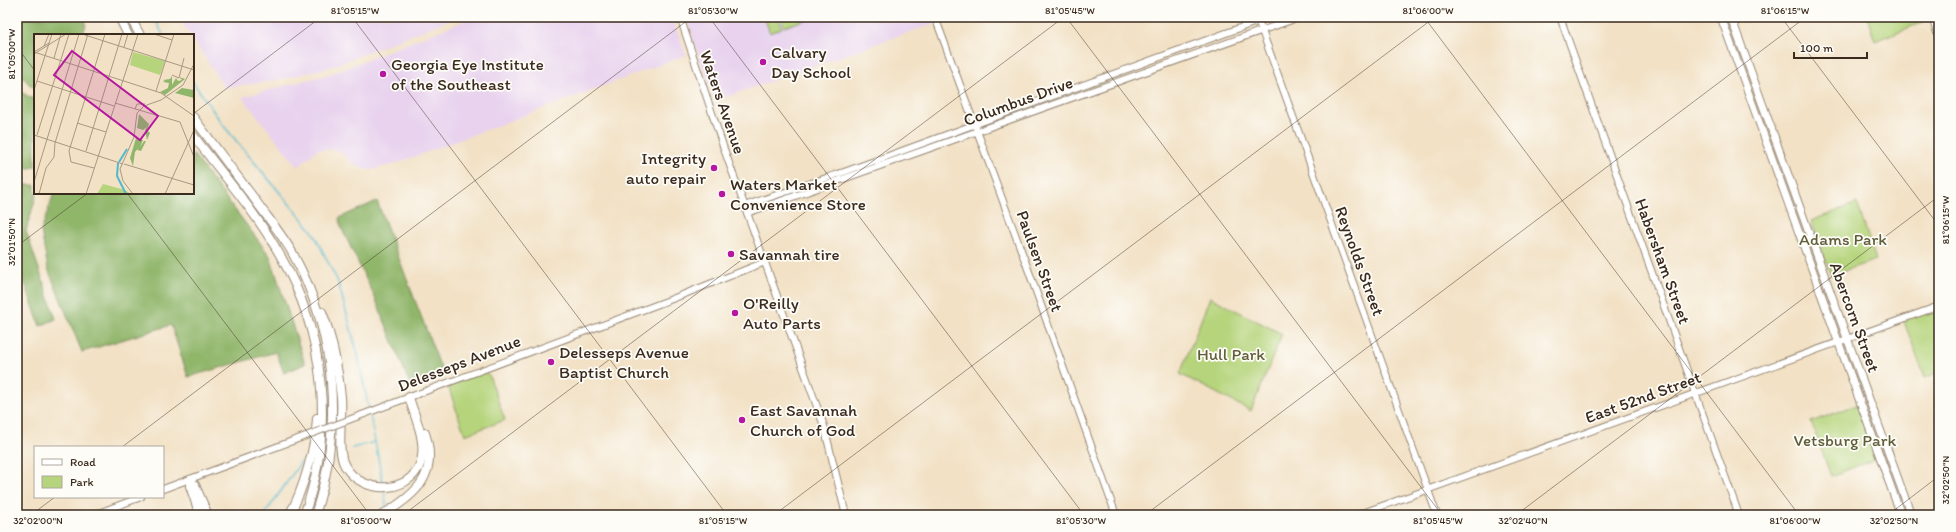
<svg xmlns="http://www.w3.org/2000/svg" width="1956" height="532" font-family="Itim,sans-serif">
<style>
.built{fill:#e8d2ee}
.green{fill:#b5d47b;stroke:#787f4c}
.forest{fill:#90b66b;stroke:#667044}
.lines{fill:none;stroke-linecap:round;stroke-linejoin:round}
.stream{stroke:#51b9cf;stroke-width:1.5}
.secondary-casing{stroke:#968672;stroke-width:8}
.primary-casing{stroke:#968672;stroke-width:9}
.highway-casing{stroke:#968672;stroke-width:10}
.secondary{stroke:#fff;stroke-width:6}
.primary{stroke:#fff;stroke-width:7}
.highway{stroke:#fff;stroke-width:8}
.secondary-bridge-casing{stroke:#968672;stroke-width:8;stroke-linecap:butt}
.secondary-bridge{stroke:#fff;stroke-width:6}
.ticks{fill:none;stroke:#3b2a1e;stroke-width:1;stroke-opacity:0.45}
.poi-dot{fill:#b5179e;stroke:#fdfcf7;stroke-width:1.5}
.labels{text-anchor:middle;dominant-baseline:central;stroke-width:3.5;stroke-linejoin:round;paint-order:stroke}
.poi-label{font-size:17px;fill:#3b2a1e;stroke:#fdfcf7;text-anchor:start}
.street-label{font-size:17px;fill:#3b2a1e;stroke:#fdfcf7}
.park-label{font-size:17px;fill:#605d3a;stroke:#fdfcf7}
.inset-river{fill:none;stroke:#51b9cf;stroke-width:2}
.inset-road{fill:none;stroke:#a99882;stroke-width:1}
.view{fill:#b5179e;fill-opacity:0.15;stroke:#b5179e;stroke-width:2}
.inset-edge{fill:none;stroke:#3b2a1e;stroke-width:2}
.neatline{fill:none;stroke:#3b2a1e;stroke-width:1.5}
.ticks-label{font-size:10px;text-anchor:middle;fill:#3b2a1e}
</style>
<rect width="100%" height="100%" fill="#fdfcf7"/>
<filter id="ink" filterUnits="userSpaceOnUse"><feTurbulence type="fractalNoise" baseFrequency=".025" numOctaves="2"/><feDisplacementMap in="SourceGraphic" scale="8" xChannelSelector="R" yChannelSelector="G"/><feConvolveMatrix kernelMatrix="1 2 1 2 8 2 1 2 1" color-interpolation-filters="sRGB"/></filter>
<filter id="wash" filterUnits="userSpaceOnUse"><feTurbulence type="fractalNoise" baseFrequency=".012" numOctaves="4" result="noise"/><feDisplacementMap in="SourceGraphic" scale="16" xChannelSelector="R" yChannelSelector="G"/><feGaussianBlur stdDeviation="0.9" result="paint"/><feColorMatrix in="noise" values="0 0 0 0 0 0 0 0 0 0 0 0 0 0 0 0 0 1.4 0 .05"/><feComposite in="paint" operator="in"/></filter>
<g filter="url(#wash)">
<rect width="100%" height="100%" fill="#f2e1c5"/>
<!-- built -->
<g class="built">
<polygon points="181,17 456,17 331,67 282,79 225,88 193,39 193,35 190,35 182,23"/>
<polygon points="474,17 672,17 686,55 395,164 371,170 356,166 338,150 318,149 298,167 242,97 333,73"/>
<polygon points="685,17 933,17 935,23 715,101"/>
</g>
<!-- green -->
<g class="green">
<polygon points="764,17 778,17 782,28 770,33"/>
<polygon points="781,17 813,17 784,27"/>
<polygon points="1867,17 1932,17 1933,18 1875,41"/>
<polygon points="1857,203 1876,260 1831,275 1811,221"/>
<polygon points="1210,297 1282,334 1251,411 1180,374"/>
<polygon points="1939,306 1939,372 1925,378 1903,319"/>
<polygon points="484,372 489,375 505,420 465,435 448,386"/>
<polygon points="1859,404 1878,458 1831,476 1811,422"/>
</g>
<!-- forest -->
<g class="forest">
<polygon points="85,17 86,24 83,35 35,35 35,88 30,85 17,71 17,18"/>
<polygon points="17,90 35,100 35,167 18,170"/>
<polygon points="193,154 270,256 305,364 284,373 276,352 188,377 171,325 82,352 48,269 41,231 54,193 193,193"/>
<polygon points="17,185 35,185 35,193 37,193 26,231 56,319 40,326 17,261"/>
<polygon points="377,201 444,376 411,387 376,300 341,227 339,218"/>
</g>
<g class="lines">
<!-- stream -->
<g class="stream">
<polyline points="154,17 163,35"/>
<polyline points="193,82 223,125 313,232 338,282 358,355 369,411"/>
<polyline points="370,415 383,484"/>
<polyline points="352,448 375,442"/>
<polyline points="384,489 386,503 385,509"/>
<polyline points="264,515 301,462"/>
</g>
</g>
</g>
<g filter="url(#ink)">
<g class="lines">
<!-- secondary casing -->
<g class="secondary-casing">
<g id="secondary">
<polyline points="680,17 724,149 824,426 846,515"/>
<polyline points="935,17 1028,269 1116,515"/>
<polyline points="1257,17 1437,515"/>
<polyline points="1560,17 1739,515"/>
<polyline points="1932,17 1939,39"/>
<polyline points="744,206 844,172 1270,17"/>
<polyline points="747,213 1300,17"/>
<polyline points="391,404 672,299 765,262"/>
<polyline points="163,489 295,440"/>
<polyline points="93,515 141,497"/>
<polyline points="1357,515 1939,306"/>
</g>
</g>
<!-- primary casing -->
<g class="primary-casing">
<g id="primary">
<polyline points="1721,17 1901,515"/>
<polyline points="1731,17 1911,515"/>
</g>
</g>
<!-- highway casing -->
<g class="highway-casing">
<g id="highway">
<polyline points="119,17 128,35"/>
<polyline points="130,17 140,35"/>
<path d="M 193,117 C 213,144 233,171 253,197 C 266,216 282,234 293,254 C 337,333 343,430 315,515"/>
<path d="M 193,135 C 222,174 256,212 280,255 C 325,333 335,430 304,515"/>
<path d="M 322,312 C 333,339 338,369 341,397 C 343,416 336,451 345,466 C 364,498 417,493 422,456 C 425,437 414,415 409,397"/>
<polyline points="190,480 195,485 208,515"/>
<polyline points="190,486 200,515"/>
<path d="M 289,515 C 303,492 316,445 317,418"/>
<path d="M 382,515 C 416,495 439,475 425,433"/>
</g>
</g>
<!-- secondary -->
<use href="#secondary" class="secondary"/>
<!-- primary -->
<use href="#primary" class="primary"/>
<!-- highway -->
<use href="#highway" class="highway"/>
<!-- secondary-bridge casing -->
<g class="secondary-bridge-casing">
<polyline id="secondary-bridge" points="295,440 391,404"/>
</g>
<!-- secondary-bridge -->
<use href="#secondary-bridge" class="secondary-bridge"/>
</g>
</g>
<!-- ticks -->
<path class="ticks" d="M 352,17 L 727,515M 709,17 L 1084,515M 1066,17 L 1442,515M 1424,17 L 1799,515M 1781,17 L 1939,226M 17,47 L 35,71M 193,114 L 321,17M 127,193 L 370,515M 17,246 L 88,193M 122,447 L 692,17M 31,515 L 55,497M 403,515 L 1064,17M 774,515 L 1435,17M 1145,515 L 1806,17M 1516,515 L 1939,196M 1888,515 L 1939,476"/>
<!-- markers -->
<g class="poi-dot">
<circle cx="763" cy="62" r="4"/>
<circle cx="383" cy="74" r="4"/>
<circle cx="714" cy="168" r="4"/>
<circle cx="722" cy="194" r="4"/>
<circle cx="731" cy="254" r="4"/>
<circle cx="735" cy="313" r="4"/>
<circle cx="551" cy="362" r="4"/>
<circle cx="742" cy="420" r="4"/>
</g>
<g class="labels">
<!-- poi labels -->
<g class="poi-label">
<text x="771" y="52">Calvary<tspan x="771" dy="20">Day School</tspan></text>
<text x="391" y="64">Georgia Eye Institute<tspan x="391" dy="20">of the Southeast</tspan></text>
<text x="706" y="158" text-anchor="end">Integrity<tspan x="706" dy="20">auto repair</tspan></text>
<text x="730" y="184">Waters Market<tspan x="730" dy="20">Convenience Store</tspan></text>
<text x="739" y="254">Savannah tire</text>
<text x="743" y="303">O'Reilly<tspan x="743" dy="20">Auto Parts</tspan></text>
<text x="559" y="352">Delesseps Avenue<tspan x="559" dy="20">Baptist Church</tspan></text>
<text x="750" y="410">East Savannah<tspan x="750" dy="20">Church of God</tspan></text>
</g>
<!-- street labels -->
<g class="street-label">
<text transform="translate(1018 101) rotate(-20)">Columbus Drive</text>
<text transform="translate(723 102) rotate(71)">Waters Avenue</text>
<text transform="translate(1040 261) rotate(70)">Paulsen Street</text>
<text transform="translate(1360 261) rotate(70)">Reynolds Street</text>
<text transform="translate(1663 261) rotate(70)">Habersham Street</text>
<text transform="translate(1855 317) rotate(70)">Abercorn Street</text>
<text transform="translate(459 363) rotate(-21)">Delesseps Avenue</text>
<text transform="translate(1643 397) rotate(-20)">East 52nd Street</text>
</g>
<!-- park labels -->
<g class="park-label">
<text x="1843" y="239">Adams Park</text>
<text x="1231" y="354">Hull Park</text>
<text x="1845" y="440">Vetsburg Park</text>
</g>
</g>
<!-- overview -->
<g transform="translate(34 34)">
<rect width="160" height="160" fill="#f2e1c5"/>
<path d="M 99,18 L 131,27 L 126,41 L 96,31 ZM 69,150 L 91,156 L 97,160 L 63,160 Z" fill="#b5d47b"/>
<path d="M 138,42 L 138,51 L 142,44 L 144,47 L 148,46 L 145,43 L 151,45 L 131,61 L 126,58 L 134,54 L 135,49 L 129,48 L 131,47 L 129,46 L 136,45 ZM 148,54 L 160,56 L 160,64 L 141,59 ZM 105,80 L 115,90 L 113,96 L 116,99 L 113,106 L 111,96 L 113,93 L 109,96 L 103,94 ZM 102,104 L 109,106 L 106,113 L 110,107 L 112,107 L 107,117 L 103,116 L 106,112 L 101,118 L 99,132 L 96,124 Z" fill="#90b66b"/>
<path class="inset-river" d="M 85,128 L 93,115M 84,129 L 83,142 L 92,160"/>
<path class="inset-road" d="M 48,0 L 160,36M 120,0 L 138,6M 10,12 L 15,0M 90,13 L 94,0M 0,18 L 127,59 L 160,82M 0,18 L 15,9M 0,20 L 32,0M 20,24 L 27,0M 138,41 L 145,44 L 150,24M 3,47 L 80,72M 0,56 L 18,0M 122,57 L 140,0M 81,69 L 146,88 L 160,123M 101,75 L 103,70 L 111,70M 43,89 L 72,98M 0,101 L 89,130M 3,101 L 35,0M 52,117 L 88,0M 90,130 L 160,151M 60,134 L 37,128 L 35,117 L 71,0M 0,148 L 45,0M 5,160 L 12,134 L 20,123 L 21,109 L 54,0M 52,160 L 104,0M 99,160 L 89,147 L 86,135 L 100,103 L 103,79 L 110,72 L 127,66 L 149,51 L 160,30M 131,160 L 160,96"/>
<path class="view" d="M 38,17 L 124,82 L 106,106 L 20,41 Z"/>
<rect width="160" height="160" class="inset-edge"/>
</g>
<!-- margin -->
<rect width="1956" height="532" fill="none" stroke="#fdfcf7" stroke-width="44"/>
<!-- legend -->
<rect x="34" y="446" width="130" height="52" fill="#fdfcf7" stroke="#afa8a0"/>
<rect x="42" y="459" width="20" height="6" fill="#ffffff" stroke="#afa8a0"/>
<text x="70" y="466" font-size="12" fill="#3b2a1e">Road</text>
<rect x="42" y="476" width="20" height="12" fill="#b5d47b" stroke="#afa8a0"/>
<text x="70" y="486" font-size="12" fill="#3b2a1e">Park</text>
<!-- scale -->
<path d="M1794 52v6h73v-6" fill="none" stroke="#3b2a1e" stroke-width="2"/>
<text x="1800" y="52" font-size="12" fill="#3b2a1e" stroke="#fdfcf7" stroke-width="3" paint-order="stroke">100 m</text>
<rect x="22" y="22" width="1912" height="488" class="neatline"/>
<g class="ticks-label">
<text x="355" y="14">81°05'15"W</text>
<text x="713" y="14">81°05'30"W</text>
<text x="1070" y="14">81°05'45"W</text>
<text x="1428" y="14">81°06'00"W</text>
<text x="1785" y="14">81°06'15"W</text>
<text transform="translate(11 54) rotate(-90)" y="4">81°05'00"W</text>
<text transform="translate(1945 220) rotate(-90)" y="4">81°06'15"W</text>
<text transform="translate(11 242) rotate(-90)" y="4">32°01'50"N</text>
<text transform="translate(1945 480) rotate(-90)" y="4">32°02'50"N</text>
<text x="38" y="524">32°02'00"N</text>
<text x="366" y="524">81°05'00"W</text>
<text x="723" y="524">81°05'15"W</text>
<text x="1081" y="524">81°05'30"W</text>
<text x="1438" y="524">81°05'45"W</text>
<text x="1523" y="524">32°02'40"N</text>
<text x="1795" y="524">81°06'00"W</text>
<text x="1894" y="524">32°02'50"N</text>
</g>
</svg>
